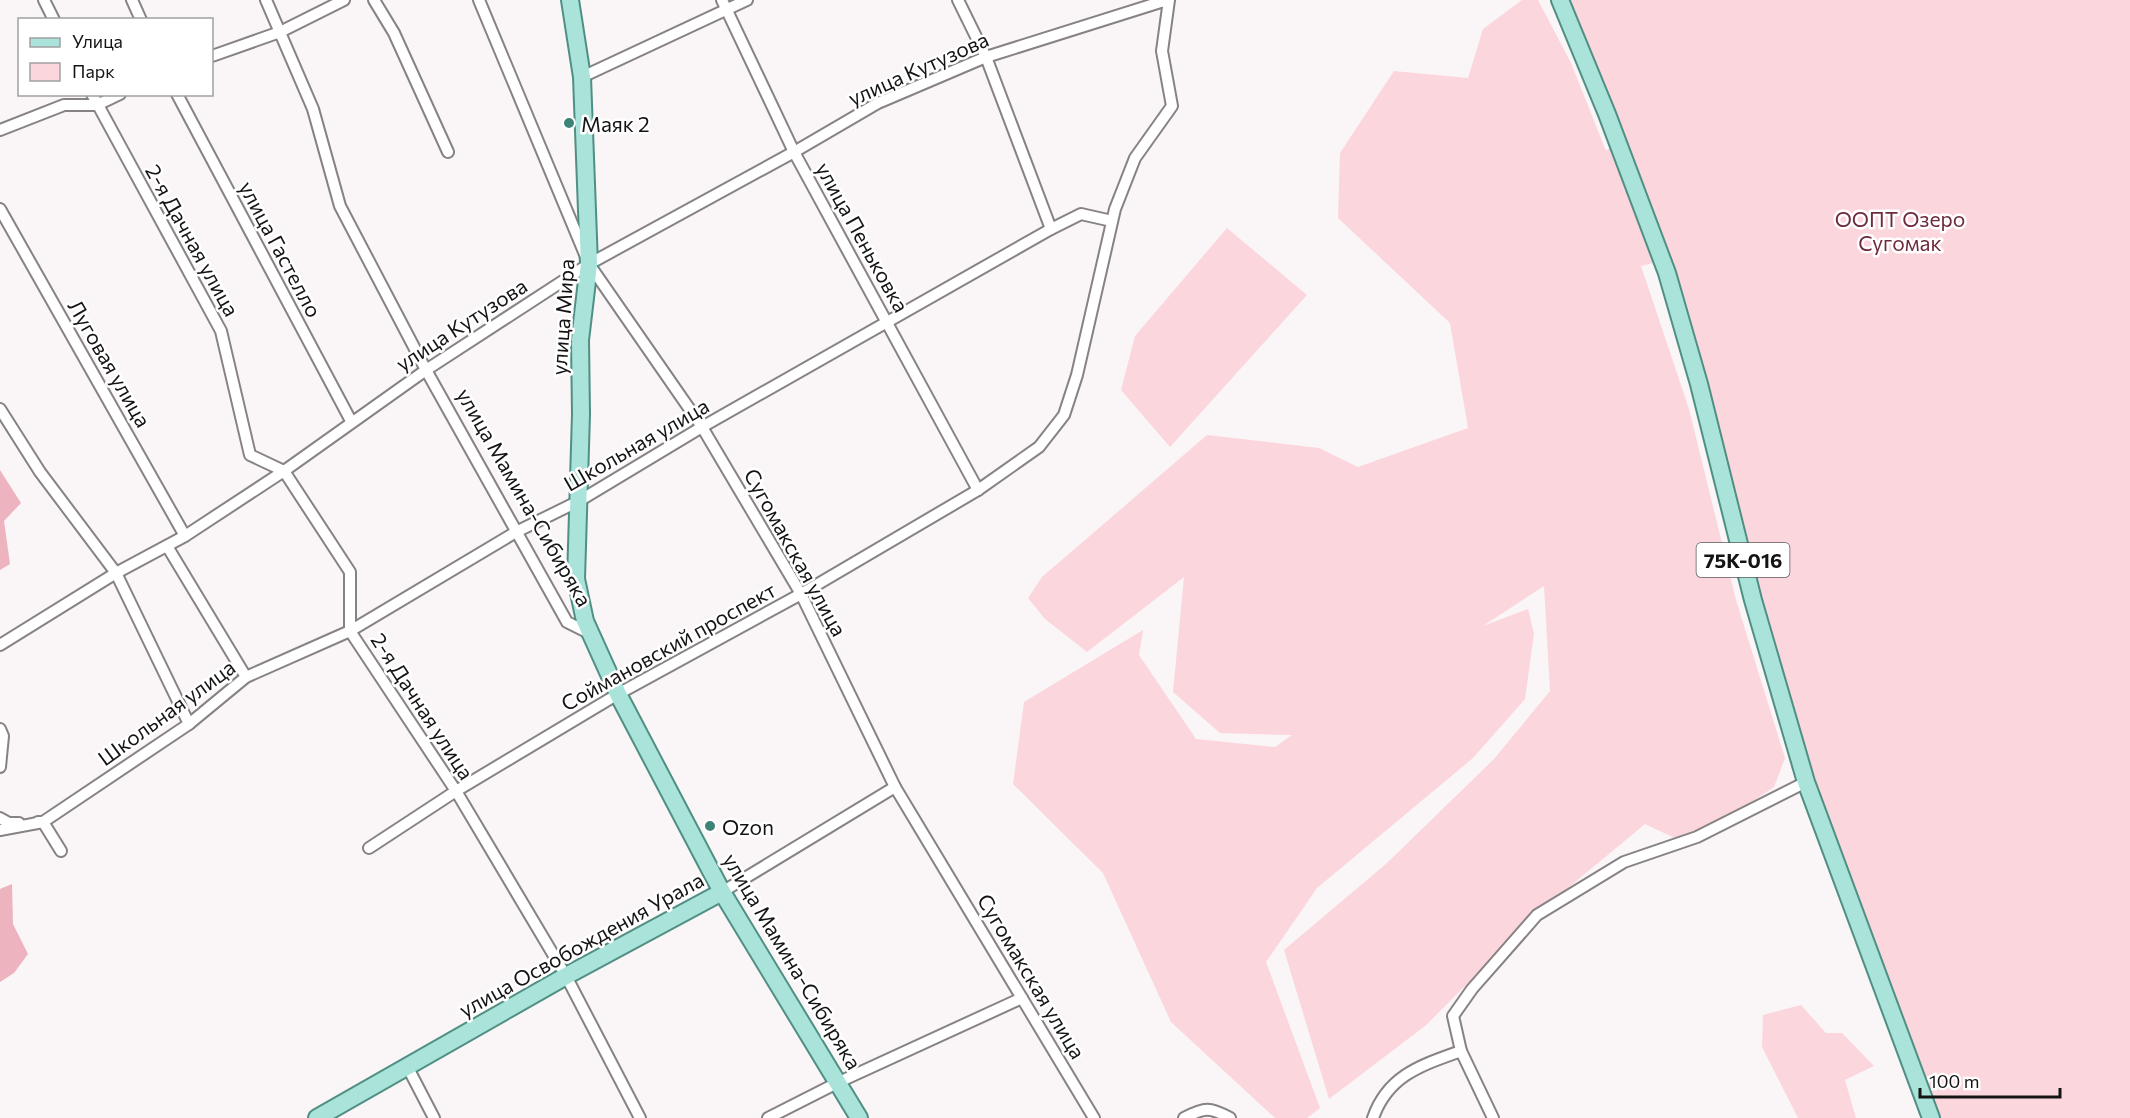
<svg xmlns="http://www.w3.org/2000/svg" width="2130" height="1118" font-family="Commissioner,sans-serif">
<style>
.green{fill:#fcd6dd}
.water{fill:#edb4bf}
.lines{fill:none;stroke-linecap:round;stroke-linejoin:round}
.minor-casing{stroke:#878283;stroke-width:14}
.primary-casing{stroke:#508f83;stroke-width:20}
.minor{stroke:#fff;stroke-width:10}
.primary{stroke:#a9e3d9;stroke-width:16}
.poi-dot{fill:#3e8377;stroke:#fff;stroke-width:2}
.labels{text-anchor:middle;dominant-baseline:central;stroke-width:5;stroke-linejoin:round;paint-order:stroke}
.shield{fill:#fff;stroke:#5b5a5a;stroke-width:1.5}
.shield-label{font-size:20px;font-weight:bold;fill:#151414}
.street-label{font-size:21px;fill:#151414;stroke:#fff}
.poi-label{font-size:21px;fill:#151414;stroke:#fff;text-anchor:start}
.park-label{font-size:21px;fill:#6f2b3e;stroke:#fff}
</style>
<rect width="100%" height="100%" fill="#faf5f6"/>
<!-- green -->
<g class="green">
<polygon points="1522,0 1538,0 1571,63 1606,151 1623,136 1567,0 2130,0 2130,1118 1939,1118 1812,779 1759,595 1706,375 1669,259 1641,266 1689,409 1736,600 1785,758 1774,787 1744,807 1681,841 1645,824 1539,912 1425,1026 1329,1099 1284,950 1387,863 1494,759 1550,691 1544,586 1483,626 1528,609 1534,634 1525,699 1473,758 1317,888 1266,962 1320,1108 1307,1118 1275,1118 1171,1022 1103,873 1013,784 1024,702 1143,630 1139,655 1196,739 1275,747 1292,735 1220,733 1173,692 1184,577 1087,652 1045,619 1028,598 1042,577 1207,435 1319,448 1358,467 1468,428 1450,323 1338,218 1340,153 1394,71 1468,78 1483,29"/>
<polygon points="1227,228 1307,295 1170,447 1121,390 1135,336"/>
<polygon points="1801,1005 1826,1033 1842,1033 1874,1066 1845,1080 1856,1118 1798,1118 1762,1047 1763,1015"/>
</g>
<!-- water -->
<g class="water">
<polygon points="0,470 21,503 4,521 10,564 0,570"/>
<polygon points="12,884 13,924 28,954 14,973 0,982 0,889"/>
</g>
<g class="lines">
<!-- minor casing -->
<g class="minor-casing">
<g id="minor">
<polyline points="44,0 54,20"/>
<polyline points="132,0 141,20"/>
<polyline points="266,0 313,109 340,206 426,370 567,622 591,634"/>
<polyline points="374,0 394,33 448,152"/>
<polyline points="479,0 589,264 702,427 801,594 895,787 1094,1118"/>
<polyline points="722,0 794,152 978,490"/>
<polyline points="958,0 986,57 1051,229"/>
<polyline points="212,56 280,32 344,0"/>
<polyline points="582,77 747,0"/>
<polyline points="92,94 221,331 250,455 284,471 350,572 350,631 456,791 566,976 640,1118"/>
<polyline points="177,94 351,421"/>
<polyline points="0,130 64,105 97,105 120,94"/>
<polyline points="0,209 185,536"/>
<polyline points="0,409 40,472 116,573 189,724"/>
<polyline points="167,546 246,677"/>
<polyline points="0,645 116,573 185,536 284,471 426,370 589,264 794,152 878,103 986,57 1167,0"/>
<polyline points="0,729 3,736 0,767"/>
<polyline points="0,818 9,823 19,823"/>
<polyline points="38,822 43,822 61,851"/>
<polyline points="0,830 43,822 189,724 246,677 350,631 516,532 579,501 702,427 1051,229 1081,214 1112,221"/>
<polyline points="369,848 456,791 618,694 801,594 978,490 1039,447 1064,415 1077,375 1115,209 1135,158 1172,106 1162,51 1169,0"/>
<polyline points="722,892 895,787"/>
<polyline points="1461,1051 1493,1118"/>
<polyline points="407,1066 434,1118"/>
<polyline points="768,1118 839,1082 1022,998"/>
<path d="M 1184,1118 C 1205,1107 1210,1107 1230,1118"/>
<path d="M 1373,1118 C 1388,1075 1422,1065 1461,1051 L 1453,1016 L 1472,989 L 1537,915 L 1624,862 L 1697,837 L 1806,782"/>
</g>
</g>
<!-- primary casing -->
<g class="primary-casing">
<g id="primary">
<polyline points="570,0 582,77 589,264 580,340 581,414 576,579 585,621 618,694 722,892 859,1118"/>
<polyline points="1560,0 1607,114 1667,273 1699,384 1753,600 1806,782 1931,1118"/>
<polyline points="317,1118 566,976 722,892"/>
</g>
</g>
<!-- minor -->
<use href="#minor" class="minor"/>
<!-- primary -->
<use href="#primary" class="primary"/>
</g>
<!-- markers -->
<g class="poi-dot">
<circle cx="569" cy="123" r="6"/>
<circle cx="710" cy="826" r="6"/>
</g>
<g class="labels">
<!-- shield labels -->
<rect class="shield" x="1696.5" y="543" width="93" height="34" rx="4.5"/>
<g class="shield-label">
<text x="1743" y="560">75К-016</text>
</g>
<!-- street labels -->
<g class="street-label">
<text transform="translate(918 68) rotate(-24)">улица Кутузова</text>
<text transform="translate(863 237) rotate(61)">улица Пеньковка</text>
<text transform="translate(193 240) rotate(61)">2-я Дачная улица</text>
<text transform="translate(281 249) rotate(62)">улица Гастелло</text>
<text transform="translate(562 317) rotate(-86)">улица Мира</text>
<text transform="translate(461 324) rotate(-33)">улица Кутузова</text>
<text transform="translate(110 363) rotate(60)">Луговая улица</text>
<text transform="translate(636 444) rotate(-30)">Школьная улица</text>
<text transform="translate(525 497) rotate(60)">улица Мамина-Сибиряка</text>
<text transform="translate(796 552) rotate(61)">Сугомакская улица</text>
<text transform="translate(668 646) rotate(-29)">Соймановский проспект</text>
<text transform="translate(423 706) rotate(57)">2-я Дачная улица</text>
<text transform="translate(166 712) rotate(-36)">Школьная улица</text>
<text transform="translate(581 944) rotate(-29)">улица Освобождения Урала</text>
<text transform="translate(793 961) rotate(59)">улица Мамина-Сибиряка</text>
<text transform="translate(1032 976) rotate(59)">Сугомакская улица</text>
</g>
<!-- poi labels -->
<g class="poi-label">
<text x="581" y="123">Маяк 2</text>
<text x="722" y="826">Ozon</text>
</g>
<!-- park labels -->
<g class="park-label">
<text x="1900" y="218">ООПТ Озеро<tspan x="1900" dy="24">Сугомак</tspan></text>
</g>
</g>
<!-- legend -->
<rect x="18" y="18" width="195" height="78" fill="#ffffff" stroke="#a1a1a1" stroke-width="1.5"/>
<rect x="30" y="38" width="30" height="9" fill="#a9e3d9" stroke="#a1a1a1" stroke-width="1.5"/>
<text x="72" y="48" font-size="18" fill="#151414">Улица</text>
<rect x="30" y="63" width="30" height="18" fill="#fcd6dd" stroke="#a1a1a1" stroke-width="1.5"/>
<text x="72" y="78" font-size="18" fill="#151414">Парк</text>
<!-- scale -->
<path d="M1920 1088v9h140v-9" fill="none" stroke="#151414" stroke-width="3"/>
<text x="1929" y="1088" font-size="18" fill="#151414" stroke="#ffffff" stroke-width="4.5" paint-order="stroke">100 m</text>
</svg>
